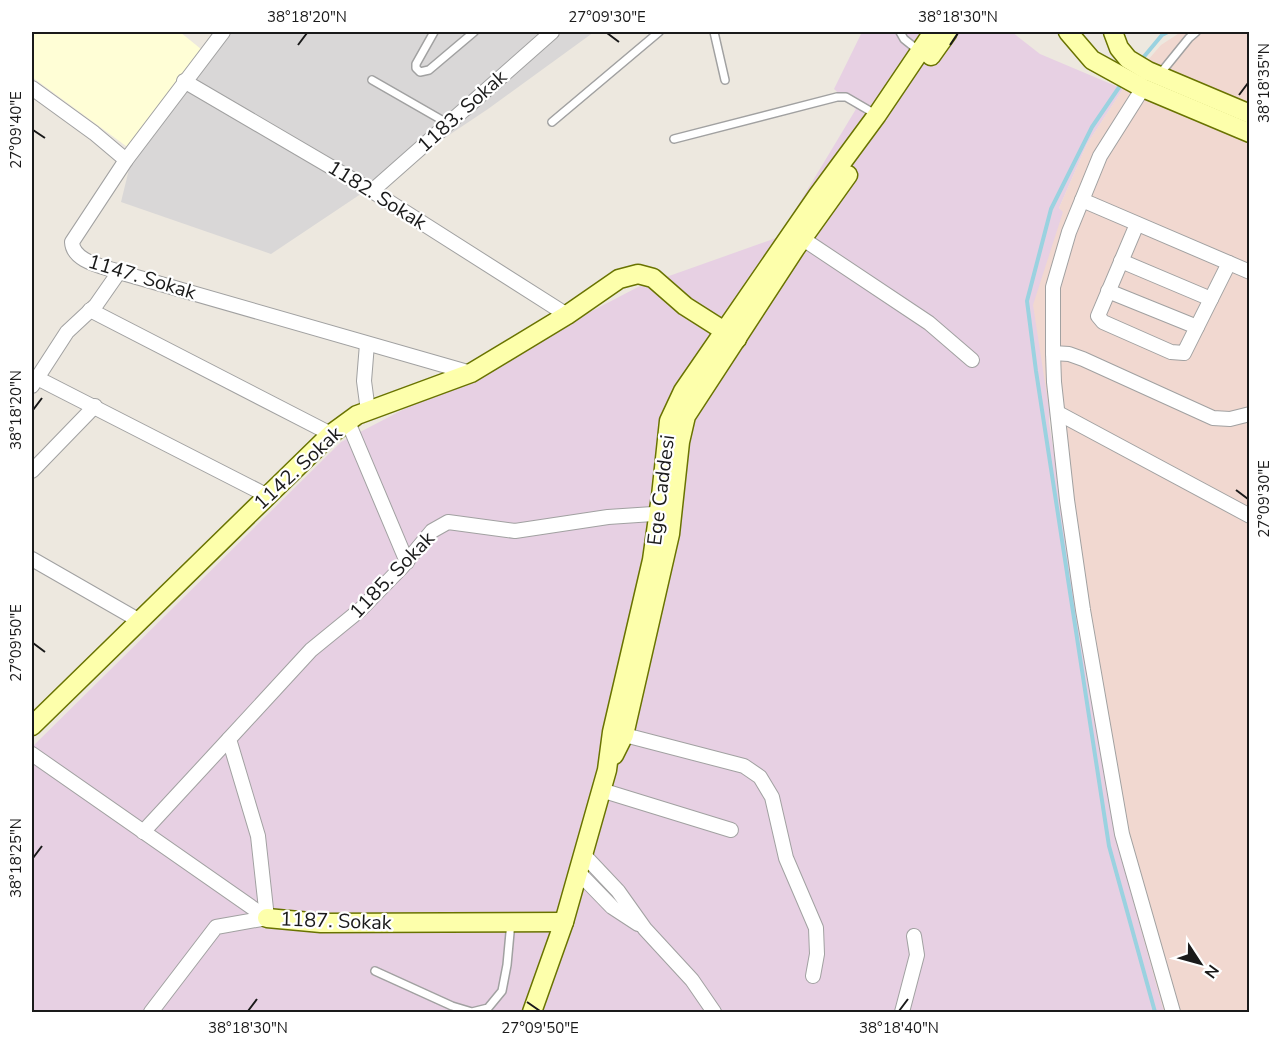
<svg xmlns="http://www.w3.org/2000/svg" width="1281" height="1044" font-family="'Nunito Sans',sans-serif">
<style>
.residential{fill:#d9d7d7}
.industrial{fill:#e7d0e3}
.education{fill:#fffed6}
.military{fill:#f1d8d0}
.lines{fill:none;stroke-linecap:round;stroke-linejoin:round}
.stream{stroke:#9ad2e0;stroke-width:4}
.lane-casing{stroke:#a1a1a1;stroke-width:10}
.street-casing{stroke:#a1a1a1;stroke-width:16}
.secondary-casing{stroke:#697300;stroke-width:21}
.lane{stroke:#fff;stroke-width:7}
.street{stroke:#fff;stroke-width:14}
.secondary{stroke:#fdffab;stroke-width:18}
.ticks{fill:none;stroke:#1a1a1a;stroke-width:2}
.labels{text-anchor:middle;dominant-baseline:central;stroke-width:4.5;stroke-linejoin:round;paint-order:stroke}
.street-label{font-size:20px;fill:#1a1a1a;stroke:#fff}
.neatline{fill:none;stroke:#1a1a1a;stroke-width:2}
.ticks-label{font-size:15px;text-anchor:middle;fill:#1a1a1a}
</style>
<rect width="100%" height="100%" fill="#ede8df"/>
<!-- residential -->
<polygon class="residential" points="231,32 594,32 488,109 271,254 121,202 130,165"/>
<!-- industrial -->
<polygon class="industrial" points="862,32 1012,32 1040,54 1123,89 1087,144 1059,208 1063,211 1049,422 1114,832 1164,1012 32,1012 32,747 341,442 638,287 779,237 856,109 834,89"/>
<!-- education -->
<polygon class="education" points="32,32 180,32 201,49 130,149 32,77"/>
<!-- military -->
<polygon class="military" points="1181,32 1249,32 1249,1012 1164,1012 1114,832 1033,305 1063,212 1059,208 1087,144 1123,89 1161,45"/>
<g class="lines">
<!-- stream -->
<g class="stream">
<polyline points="1142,59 1162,35 1168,32"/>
<polyline points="1122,83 1092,127 1051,209 1027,301 1036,371 1109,846 1155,1012"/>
</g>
<!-- lane casing -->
<g class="lane-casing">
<g id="lane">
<polyline points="434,32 416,64 416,68 420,72 429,70 474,32"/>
<polyline points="714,32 725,80"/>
<polyline points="900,32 904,39 919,51"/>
<polyline points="1159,75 1189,38 1196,32"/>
<polyline points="372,80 447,123"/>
<polyline points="552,122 659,32"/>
<polyline points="674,139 837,97 846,97 877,115"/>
<polyline points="375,971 452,1006 472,1012 488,1008 502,991 507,965 511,922"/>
</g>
</g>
<!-- street casing -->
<g class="street-casing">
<g id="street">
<path d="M 223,32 L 126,160 L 72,242 C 73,262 103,266 119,272 L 471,373"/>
<polyline points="184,81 372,191 567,315"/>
<polyline points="32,88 94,133 126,160"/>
<polyline points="1143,88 1100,156 1069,232 1053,287 1053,353 1054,382 1067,500 1083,610 1122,834 1173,1012"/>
<polyline points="372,191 552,32"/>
<polyline points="1082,200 1250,272"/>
<polyline points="1137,224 1098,316 1103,322 1171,352 1184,353 1229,263"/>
<polyline points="803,239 929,323 972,360"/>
<polyline points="1121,261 1211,299"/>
<polyline points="1108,291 1197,327"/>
<polyline points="90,310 331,434"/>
<polyline points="367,344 364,381 368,411"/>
<polyline points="1053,353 1069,354 1083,359 1213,418 1230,419 1250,414"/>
<polyline points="37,378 268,496"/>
<polyline points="32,386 67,332 96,305 119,272"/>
<polyline points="1058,413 1250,516"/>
<polyline points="348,422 407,562"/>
<polyline points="32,471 95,406"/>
<polyline points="32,559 140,621"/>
<polyline points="617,733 744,766 760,777 772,797 786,858 816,928 817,954 813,976"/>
<polyline points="32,754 267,918"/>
<polyline points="601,790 731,830"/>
<polyline points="143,832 229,739"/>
<polyline points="584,855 618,891 645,929 692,980 714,1012"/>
<polyline points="579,873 612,907 638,924"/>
<polyline points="267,918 258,836 229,739 311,650 360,610 402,567 432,531 448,522 515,531 608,517 668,513"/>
<polyline points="151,1012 216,927 267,918"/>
<polyline points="902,1012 917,955 914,936"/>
</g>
</g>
<!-- secondary casing -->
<g class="secondary-casing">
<g id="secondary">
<polyline points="1068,32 1092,60 1143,88 1250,133"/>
<polyline points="1113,32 1119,48 1128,59 1148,71 1250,114"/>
<polyline points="931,56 948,32"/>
<polyline points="32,726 331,434 357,415 471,373 567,315 619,279 638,274 653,278 685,306 737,339"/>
<polyline points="614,755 624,735 670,534 680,442 686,416 795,249 848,175"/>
<polyline points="267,918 321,923 564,922"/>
<polyline points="532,1012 564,922 607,770 612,732 652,560 661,496 669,421 683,391 818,195 877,115 933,32"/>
</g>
</g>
<!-- lane -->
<use href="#lane" class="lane"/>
<!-- street -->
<use href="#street" class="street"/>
<!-- secondary -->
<use href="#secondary" class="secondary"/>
</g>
<!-- ticks -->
<path class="ticks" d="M 607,33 L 619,42M 298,45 L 307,33M 950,45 L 958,33M 1239,95 L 1248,83M 33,130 L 45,138M 33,410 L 42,398M 1236,490 L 1248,499M 33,643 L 45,652M 33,858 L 42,846M 527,1002 L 540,1011M 248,1011 L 257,999M 899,1011 L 908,999"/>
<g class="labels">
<!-- street labels -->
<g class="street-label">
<text transform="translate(462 111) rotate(-42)">1183. Sokak</text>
<text transform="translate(377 195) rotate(32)">1182. Sokak</text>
<text transform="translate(142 277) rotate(17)">1147. Sokak</text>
<text transform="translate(298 468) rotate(-43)">1142. Sokak</text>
<text transform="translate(661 490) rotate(-83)">Ege Caddesi</text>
<text transform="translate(392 575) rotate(-46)">1185. Sokak</text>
<text transform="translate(336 921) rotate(2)">1187. Sokak</text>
</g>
</g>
<!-- border -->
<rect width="1281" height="1044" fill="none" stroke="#ffffff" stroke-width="66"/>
<!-- north arrow -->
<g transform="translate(1200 963) rotate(126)" stroke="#ffffff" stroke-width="4.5" paint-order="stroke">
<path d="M0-4.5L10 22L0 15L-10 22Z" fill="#1a1a1a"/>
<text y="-9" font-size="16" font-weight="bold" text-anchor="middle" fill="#1a1a1a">N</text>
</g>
<rect x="33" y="33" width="1215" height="978" class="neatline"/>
<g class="ticks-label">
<text x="307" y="22">38°18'20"N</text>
<text x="607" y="22">27°09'30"E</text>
<text x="958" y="22">38°18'30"N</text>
<text transform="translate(1264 83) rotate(-90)" y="5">38°18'35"N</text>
<text transform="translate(16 130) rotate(-90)" y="5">27°09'40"E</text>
<text transform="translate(16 410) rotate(-90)" y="5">38°18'20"N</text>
<text transform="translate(1264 499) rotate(-90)" y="5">27°09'30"E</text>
<text transform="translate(16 643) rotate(-90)" y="5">27°09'50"E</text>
<text transform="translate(16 858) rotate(-90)" y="5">38°18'25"N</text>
<text x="248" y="1033">38°18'30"N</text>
<text x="540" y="1033">27°09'50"E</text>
<text x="899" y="1033">38°18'40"N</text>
</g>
</svg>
